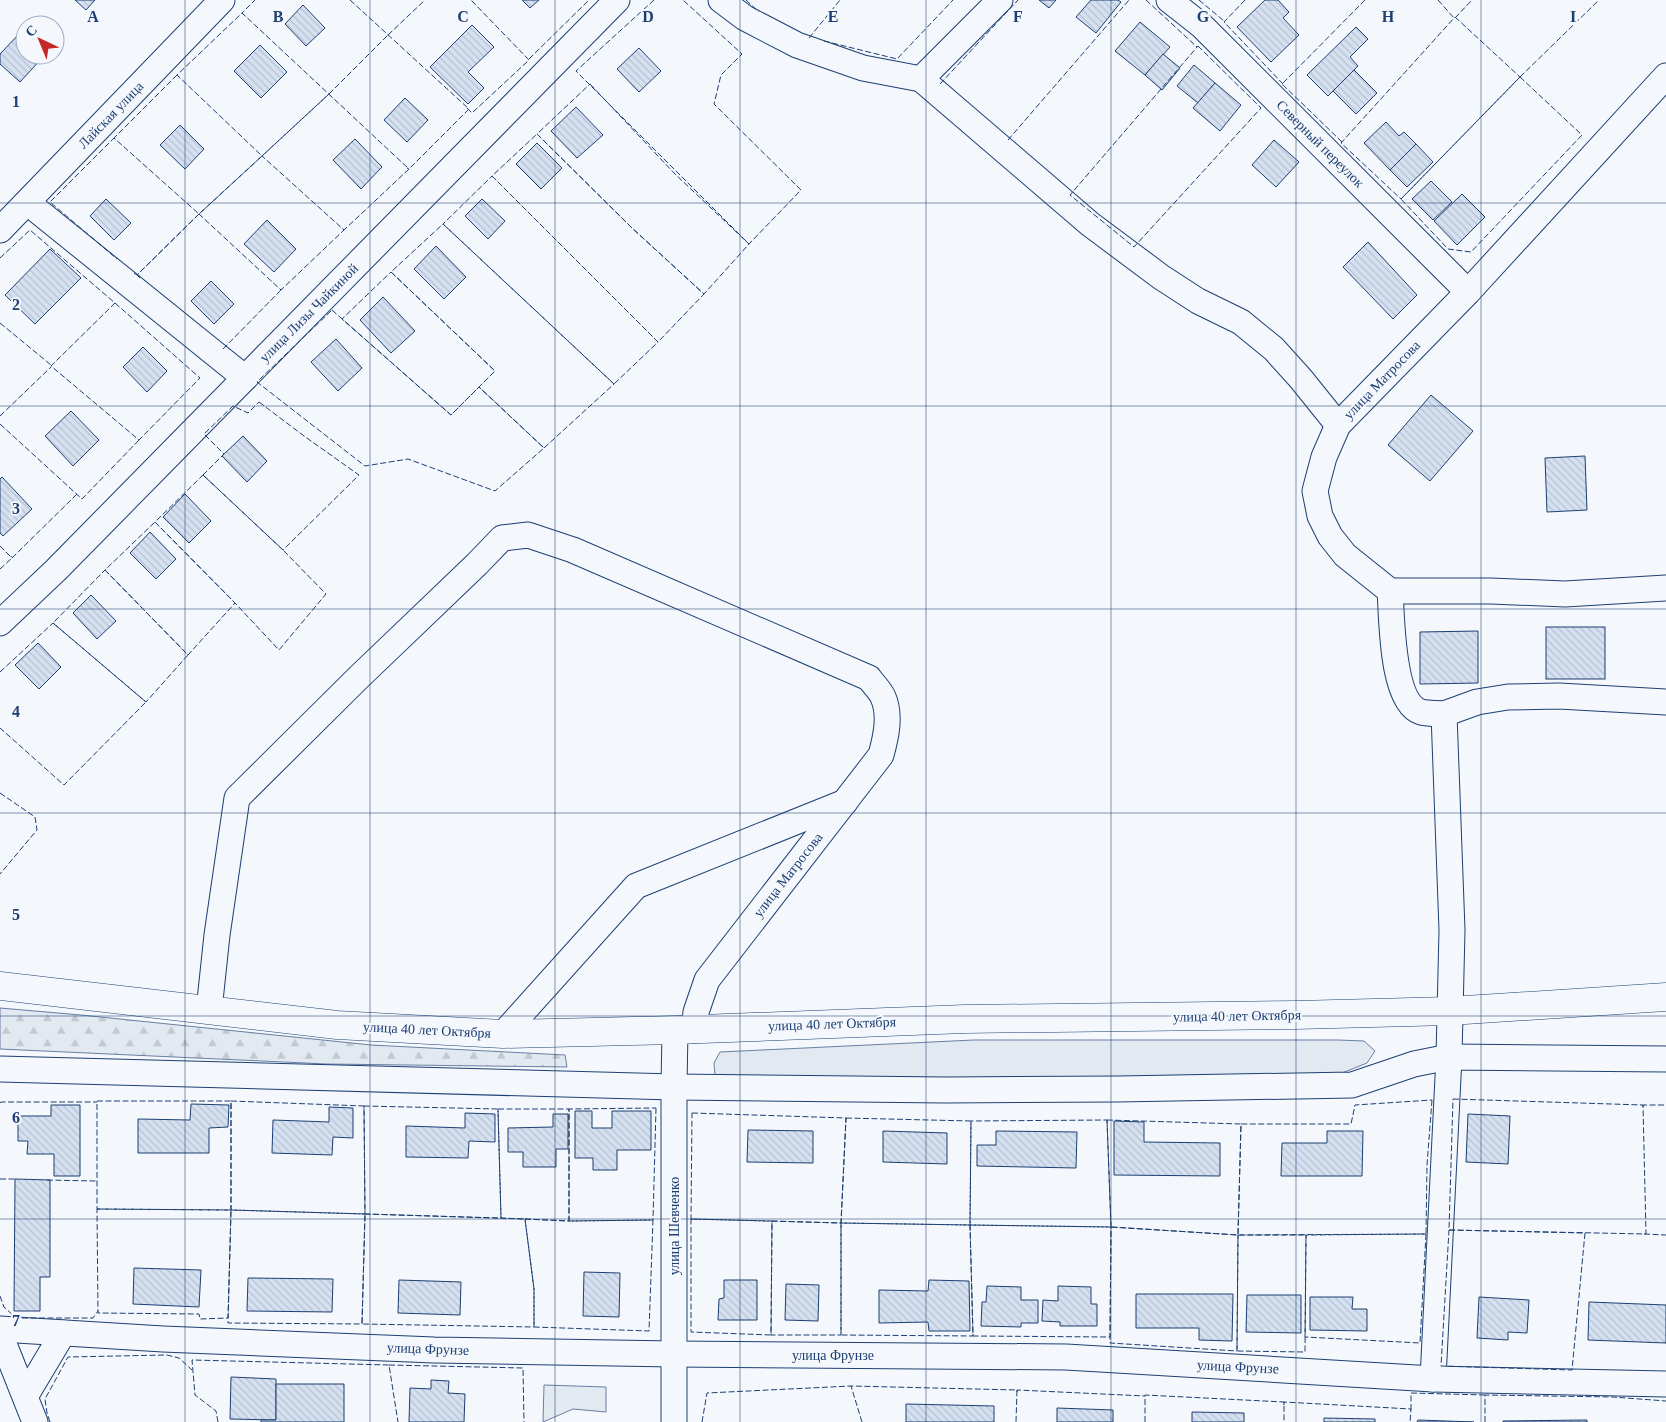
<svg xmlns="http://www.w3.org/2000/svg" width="1666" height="1422" font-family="Georgia,serif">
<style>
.forest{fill:url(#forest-firs);stroke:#687fa3}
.garden{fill:#e3e9f0;stroke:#687fa3}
.building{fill:url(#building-back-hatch);stroke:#1d3f73}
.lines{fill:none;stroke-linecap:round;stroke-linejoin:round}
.minor-casing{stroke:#1d3f73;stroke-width:27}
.major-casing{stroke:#1d3f73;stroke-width:29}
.minor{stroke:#f4f7fb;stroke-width:25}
.major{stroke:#f4f7fb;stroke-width:28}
.fence{stroke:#1d3f73;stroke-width:1;stroke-dasharray:6 2.5;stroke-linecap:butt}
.grid{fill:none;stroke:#1d3f73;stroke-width:1;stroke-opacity:0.55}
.labels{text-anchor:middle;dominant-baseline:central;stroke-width:4;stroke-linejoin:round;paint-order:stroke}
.street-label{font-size:14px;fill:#1d3f73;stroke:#f4f7fb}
.grid-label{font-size:16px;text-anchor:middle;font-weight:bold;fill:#1d3f73;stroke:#f4f7fb;stroke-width:4;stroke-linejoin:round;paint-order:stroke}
</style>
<defs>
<pattern id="forest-firs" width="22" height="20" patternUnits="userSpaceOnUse" patternTransform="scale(1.25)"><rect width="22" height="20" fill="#e3e9f0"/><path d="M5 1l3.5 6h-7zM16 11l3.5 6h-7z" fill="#c2c9d1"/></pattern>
<pattern id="building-back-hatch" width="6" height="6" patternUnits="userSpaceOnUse" patternTransform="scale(1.25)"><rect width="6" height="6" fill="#d5e0f0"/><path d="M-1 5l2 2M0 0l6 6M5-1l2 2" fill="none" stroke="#b6c1d1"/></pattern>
</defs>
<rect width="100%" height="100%" fill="#f4f7fb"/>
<!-- forest -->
<polygon class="forest" points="0,1008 81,1015 371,1045 565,1055 567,1067 327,1064 0,1049"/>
<!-- garden -->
<g class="garden">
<polygon points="974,1040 1338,1040 1364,1041 1375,1051 1367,1063 1337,1075 919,1080 715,1075 714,1063 720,1052"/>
<polygon points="544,1385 606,1387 606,1412 573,1409 543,1422"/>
</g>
<!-- building -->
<g class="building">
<polygon points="75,0 95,0 86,10"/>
<polygon points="522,0 539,0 530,8"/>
<polygon points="1039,0 1056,0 1049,8"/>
<polygon points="1091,0 1118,0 1121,2 1096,33 1076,17"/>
<polygon points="1265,0 1278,0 1289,12 1283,18 1299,35 1271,62 1237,27"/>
<polygon points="303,5 325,28 306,46 285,24"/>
<polygon points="1140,22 1170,47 1145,75 1115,51"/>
<polygon points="472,25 494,47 468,72 484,88 468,104 430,67"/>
<polygon points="1356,27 1368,39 1350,57 1358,66 1328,96 1307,75"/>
<polygon points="19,34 25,40 25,55 41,55 43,57 20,82 0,64 0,54"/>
<polygon points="260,45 287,72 261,98 234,71"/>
<polygon points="639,48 661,71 639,92 617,69"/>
<polygon points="1163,54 1180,68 1162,90 1145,75"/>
<polygon points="1194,65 1215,83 1198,103 1177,86"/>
<polygon points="1354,70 1377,93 1356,114 1333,91"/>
<polygon points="1215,83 1241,105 1220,131 1193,108"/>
<polygon points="405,98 428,120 407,142 384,120"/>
<polygon points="576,107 603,135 577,158 551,131"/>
<polygon points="1386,122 1399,136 1404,132 1416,144 1390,170 1364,143"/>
<polygon points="180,125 204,149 185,169 160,145"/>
<polygon points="355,139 382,167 361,189 333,160"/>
<polygon points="1274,140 1299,162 1276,187 1252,165"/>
<polygon points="537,143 562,168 541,189 516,164"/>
<polygon points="1416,144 1433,162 1407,187 1390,170"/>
<polygon points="1431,181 1452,202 1433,220 1412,199"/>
<polygon points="1462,194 1485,217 1457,245 1434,221"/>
<polygon points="106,199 131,223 114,240 90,216"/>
<polygon points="482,199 505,221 488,239 465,216"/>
<polygon points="267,220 296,249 274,272 244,244"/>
<polygon points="1368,242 1417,295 1393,319 1343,267"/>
<polygon points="436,246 466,277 444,299 414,269"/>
<polygon points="50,249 81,278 35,324 5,295"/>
<polygon points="211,281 234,304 214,324 191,301"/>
<polygon points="383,297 415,331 391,353 360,320"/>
<polygon points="336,339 362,368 338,391 311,362"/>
<polygon points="143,347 167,371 147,392 123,367"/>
<polygon points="1431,395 1473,431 1430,481 1388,445"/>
<polygon points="71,411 99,440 73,466 45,436"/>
<polygon points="243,436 267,461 247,482 222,456"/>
<polygon points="1585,456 1587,510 1547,512 1545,458"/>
<polygon points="2,477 32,509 3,536 0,533 0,479"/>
<polygon points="185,494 211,521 189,543 163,517"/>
<polygon points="150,532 176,559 156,579 130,553"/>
<polygon points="91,595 116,621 97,639 73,613"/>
<rect x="1546" y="627" width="59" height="52"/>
<polygon points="1478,631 1478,683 1420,684 1420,632"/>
<polygon points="38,643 61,667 39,689 15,665"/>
<polygon points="191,1104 229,1105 228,1127 209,1128 209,1153 138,1153 138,1119 190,1120"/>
<polygon points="51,1105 80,1105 80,1176 54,1176 54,1154 27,1154 28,1141 18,1141 18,1116 51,1116"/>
<polygon points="329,1107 353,1108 353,1138 333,1137 332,1155 272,1153 273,1120 329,1122"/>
<polygon points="575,1111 592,1111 592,1128 612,1128 612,1111 651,1111 651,1150 617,1150 617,1170 593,1170 593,1158 575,1158"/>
<polygon points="465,1113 495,1114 495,1142 469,1141 468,1158 406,1157 406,1126 465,1128"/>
<polygon points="553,1114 568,1114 568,1149 556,1149 556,1167 523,1167 523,1152 508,1152 508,1128 553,1127"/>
<polygon points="1468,1114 1510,1116 1508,1164 1466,1162"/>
<polygon points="1114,1121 1144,1122 1144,1142 1220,1143 1220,1176 1114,1175"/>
<polygon points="748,1130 813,1131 813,1163 747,1162"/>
<polygon points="883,1131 947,1133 947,1164 883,1162"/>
<polygon points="996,1131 1077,1132 1076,1168 977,1166 977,1145 996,1145"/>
<polygon points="1327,1131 1363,1131 1362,1176 1281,1176 1282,1143 1327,1143"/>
<polygon points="15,1179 50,1180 50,1277 40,1277 40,1311 14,1311"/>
<polygon points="134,1268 201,1270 199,1307 133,1304"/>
<polygon points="584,1272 620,1273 619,1317 583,1316"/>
<polygon points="248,1278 333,1279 332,1312 247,1311"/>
<polygon points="399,1280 461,1282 460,1315 398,1313"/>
<polygon points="724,1280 757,1280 757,1320 718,1320 719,1299 724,1298"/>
<polygon points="929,1280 969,1281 970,1331 929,1331 928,1322 879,1323 879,1290 928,1291"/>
<polygon points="786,1284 819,1285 818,1321 785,1320"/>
<polygon points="987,1286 1021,1287 1021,1300 1038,1300 1038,1323 1021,1323 1021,1327 981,1326 982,1302 986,1302"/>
<polygon points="1058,1286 1091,1287 1091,1304 1097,1304 1097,1326 1060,1326 1060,1322 1042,1321 1043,1300 1058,1301"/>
<polygon points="1136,1294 1233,1294 1232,1341 1199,1340 1199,1328 1136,1328"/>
<polygon points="1247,1295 1301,1295 1301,1333 1246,1332"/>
<polygon points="1310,1297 1353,1297 1352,1309 1367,1309 1367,1331 1310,1330"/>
<polygon points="1479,1297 1529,1300 1527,1333 1508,1332 1508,1340 1477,1338"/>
<polygon points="1589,1302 1666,1305 1666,1343 1588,1340"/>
<polygon points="231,1377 276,1379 276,1420 230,1419"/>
<polygon points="431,1380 449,1381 448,1393 465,1394 464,1422 409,1422 410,1388 431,1389"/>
<polygon points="276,1384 344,1384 344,1422 261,1422 261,1420 276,1420"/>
<polygon points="906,1404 994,1406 994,1422 906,1422"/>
<polygon points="1057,1408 1113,1410 1113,1422 1057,1422"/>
<polygon points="1192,1412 1244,1413 1244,1422 1192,1422"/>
<polygon points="1324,1418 1375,1419 1375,1422 1324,1422"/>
<polygon points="1418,1420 1474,1422 1417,1422"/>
<polygon points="1587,1420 1587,1422 1503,1422 1503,1421"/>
</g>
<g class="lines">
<!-- minor casing -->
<g class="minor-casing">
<g id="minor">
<polyline points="721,0 745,18 797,45 863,68 921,79 1090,224 1161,277 1198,301 1241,322 1274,349 1301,379 1338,425"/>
<polyline points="1169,0 1202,26 1468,292"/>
<polyline points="921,79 1000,0"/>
<polyline points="28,203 245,378"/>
<polyline points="0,230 222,0"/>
<polyline points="1390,591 1491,591 1565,594 1666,588"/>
<polyline points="0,623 56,570 617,0"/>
<path d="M 1444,714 C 1437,713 1428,714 1421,712 C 1391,702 1392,617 1390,591 L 1345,555 L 1330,536 L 1320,516 L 1315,491 L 1324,457 L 1338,425 L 1468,292 L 1666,76"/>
<path d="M 209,1010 L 217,935 L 237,798 L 359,677 L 477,564 L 502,538 L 528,535 L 573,550 L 869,678 C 873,684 880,690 883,697 C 891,715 886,737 881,755 L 707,980 L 696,1012 L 694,1030"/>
<polyline points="503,1034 636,886 845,802"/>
<polyline points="0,1069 674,1087 945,1090 1118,1089 1352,1085 1414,1064 1449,1057 1666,1059"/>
<polyline points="0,1329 163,1339 434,1350 674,1354 1066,1357 1433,1379 1666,1384"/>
<polyline points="0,1334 35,1422"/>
<polyline points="1433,1379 1449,1057 1452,930 1444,714 1477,702 1508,697 1559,696 1666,702"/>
<polyline points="26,1395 63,1333"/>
<polyline points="674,1422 674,1087 675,1030"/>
</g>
</g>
<!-- major casing -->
<g class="major-casing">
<polyline id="major" points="0,986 337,1025 503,1034 675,1030 965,1019 1296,1015 1450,1011 1666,997"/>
</g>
<!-- minor -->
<use href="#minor" class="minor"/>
<!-- major -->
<use href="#major" class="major"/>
<!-- fence -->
<g class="fence">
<polyline points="350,0 469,109 409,169 407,168"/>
<polyline points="654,0 576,71 749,244 801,190 714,104 721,75 742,54 683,0"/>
<polyline points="746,0 759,12"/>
<polyline points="1146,0 1197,47"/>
<polyline points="1199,0 1224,21"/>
<polyline points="1245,0 1224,22 1283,84"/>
<polyline points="1438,0 1454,18"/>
<polyline points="244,15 242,13 255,0"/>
<polygon points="1455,17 1520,77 1401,199 1341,143"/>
<polyline points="1455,18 1472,0"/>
<polyline points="388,35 425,0"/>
<polyline points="809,38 840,0"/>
<polyline points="824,41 897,59 953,0"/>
<polygon points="1198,46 1261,108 1134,247 1070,195"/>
<polyline points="529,59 589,0"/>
<polyline points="177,75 114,138 199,214 262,156"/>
<polygon points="1520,77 1582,135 1471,252 1448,249 1401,199"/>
<polyline points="1520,77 1599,0"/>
<polygon points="590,84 674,173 749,244 704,294 632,228 537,134"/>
<polyline points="940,84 1018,0"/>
<polyline points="329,94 262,156 177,75 242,13 409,169 344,230 262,156 329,94"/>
<polyline points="329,94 388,35"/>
<polyline points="467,108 472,113 529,60 471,0"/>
<polygon points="537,134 632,228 704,294 658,342 492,176"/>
<polyline points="115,139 114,138 50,202 117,259"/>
<polyline points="1008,140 1129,0"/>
<polyline points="1342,142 1282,84 1365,0"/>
<polyline points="262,156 199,214 281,290 344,230 342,228"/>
<polygon points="492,176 658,342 614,384 443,224"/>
<polygon points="443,224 614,384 544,448 479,387 495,371 391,272"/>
<polyline points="0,258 30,230 115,303 114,304"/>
<polygon points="391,272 495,371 451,415 342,319"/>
<polyline points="134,273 137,275 199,214"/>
<polyline points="140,278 137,275 199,214"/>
<polygon points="115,303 200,378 139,440 51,366"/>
<polygon points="332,310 451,415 479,387 544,448 495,491 408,459 365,466 257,382"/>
<polyline points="0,323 51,365"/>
<polyline points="223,349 281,290 280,289"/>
<polygon points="259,402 304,436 359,475 283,550 203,475 224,454 204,434 233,406 248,413"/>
<polyline points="0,416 51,367"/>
<polyline points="0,424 82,499 139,440 138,439"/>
<polygon points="203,475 283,550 326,594 279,650 235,603 155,522"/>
<polygon points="155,522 235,603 188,655 105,570"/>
<polyline points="0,546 12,558 77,494 76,493"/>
<polyline points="0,569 12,558 11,556"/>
<polygon points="105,570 188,655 146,702 53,623"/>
<polyline points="0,672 53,623 146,702 64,785 0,728"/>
<polyline points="0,793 35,817 37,830 0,874"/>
<polygon points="1453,1099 1643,1105 1646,1234 1449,1230"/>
<polygon points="1432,1100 1427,1165 1426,1234 1238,1235 1241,1124 1351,1124 1355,1105"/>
<polygon points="97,1101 231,1101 231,1210 97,1209"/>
<polygon points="231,1101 364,1106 365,1214 231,1210"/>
<polyline points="0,1103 1,1102 97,1102"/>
<polygon points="364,1106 498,1109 501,1218 365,1214"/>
<polyline points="1643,1107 1643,1105 1666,1105"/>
<polygon points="656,1108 653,1220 569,1221 569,1109"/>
<polygon points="498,1109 569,1109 569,1221 501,1218"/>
<polygon points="692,1113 846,1118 841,1223 691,1219"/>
<polygon points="846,1118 971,1121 970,1225 841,1223"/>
<polygon points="1107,1120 1111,1227 970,1225 971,1121"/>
<polygon points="1107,1120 1241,1124 1238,1235 1111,1227"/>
<polyline points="0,1179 17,1179"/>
<polyline points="47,1180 96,1181"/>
<polygon points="97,1209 231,1210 228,1318 200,1319 199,1314 98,1313"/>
<polygon points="231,1210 365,1214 362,1324 228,1323"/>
<polygon points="365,1214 525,1219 534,1289 534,1327 362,1324"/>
<polygon points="525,1219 569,1221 653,1220 649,1331 534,1327 534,1289"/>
<polygon points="691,1219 772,1221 771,1335 691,1332"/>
<polygon points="772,1221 841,1223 841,1335 771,1335"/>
<polygon points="841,1223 970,1225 973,1336 841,1335"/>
<polygon points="970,1225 1111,1227 1110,1337 973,1336"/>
<polygon points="1111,1227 1238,1235 1237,1351 1110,1343"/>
<polygon points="1449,1230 1585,1233 1572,1370 1441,1366"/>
<polygon points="1426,1234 1420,1343 1305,1337 1306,1235"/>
<polyline points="1644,1234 1666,1235"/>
<polygon points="1238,1235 1306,1235 1305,1352 1237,1351"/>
<polyline points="0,1296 4,1307 16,1318 93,1318 98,1311"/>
<polyline points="389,1365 523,1368 524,1422"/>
<polyline points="1017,1392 1017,1390 1145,1396"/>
<polyline points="1284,1405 1284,1402 1411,1409 1410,1422"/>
<polyline points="1411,1410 1411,1393 1485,1395 1485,1396"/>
<polyline points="50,1422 47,1413 45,1399 68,1357 167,1355 179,1358 192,1370"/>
<polyline points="218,1422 216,1411 195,1395 192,1360 389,1365 398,1422"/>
<polyline points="702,1422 707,1393 851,1386"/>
<polyline points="862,1422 851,1386 1017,1390 1016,1422"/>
<polyline points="1145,1422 1145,1395 1284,1402 1284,1422"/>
<polyline points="1485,1422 1485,1395 1613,1397 1666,1401"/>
</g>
</g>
<!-- grid -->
<path class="grid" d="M 185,0 L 185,1422M 370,0 L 370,1422M 555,0 L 555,1422M 740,0 L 740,1422M 926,0 L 926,1422M 1111,0 L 1111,1422M 1296,0 L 1296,1422M 1481,0 L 1481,1422M 0,203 L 1666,203M 0,406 L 1666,406M 0,609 L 1666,609M 0,813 L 1666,813M 0,1016 L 1666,1016M 0,1219 L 1666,1219"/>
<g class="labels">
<!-- street labels -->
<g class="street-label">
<text transform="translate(111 115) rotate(-46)">Лайская улица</text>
<text transform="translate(1320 144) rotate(45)">Северный переулок</text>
<text transform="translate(309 313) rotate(-45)">улица Лизы Чайкиной</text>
<text transform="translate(1382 380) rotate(-46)">улица Матросова</text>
<text transform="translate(788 875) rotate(-52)">улица Матросова</text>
<text transform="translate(1237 1016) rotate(-1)">улица 40 лет Октября</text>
<text transform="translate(832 1024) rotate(-2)">улица 40 лет Октября</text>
<text transform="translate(427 1030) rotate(3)">улица 40 лет Октября</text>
<text transform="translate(674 1226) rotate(-90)">улица Шевченко</text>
<text transform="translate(428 1349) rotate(2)">улица Фрунзе</text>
<text x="833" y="1355">улица Фрунзе</text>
<text transform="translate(1238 1367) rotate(3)">улица Фрунзе</text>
</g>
</g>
<g class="grid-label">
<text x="93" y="22">A</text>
<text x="278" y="22">B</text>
<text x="463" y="22">C</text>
<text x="648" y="22">D</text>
<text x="833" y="22">E</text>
<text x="1018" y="22">F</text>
<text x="1203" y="22">G</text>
<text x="1388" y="22">H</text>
<text x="1573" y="22">I</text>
<text x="16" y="107">1</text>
<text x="16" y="310">2</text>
<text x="16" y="514">3</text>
<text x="16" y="717">4</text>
<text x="16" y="920">5</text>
<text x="16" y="1123">6</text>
<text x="16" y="1326">7</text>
</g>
<!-- north arrow -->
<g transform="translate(40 40) rotate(316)"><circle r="24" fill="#f4f7fb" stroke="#9eadc5"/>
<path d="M0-4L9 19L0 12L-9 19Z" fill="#c62828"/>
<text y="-8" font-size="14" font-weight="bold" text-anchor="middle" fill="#1d3f73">С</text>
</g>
</svg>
